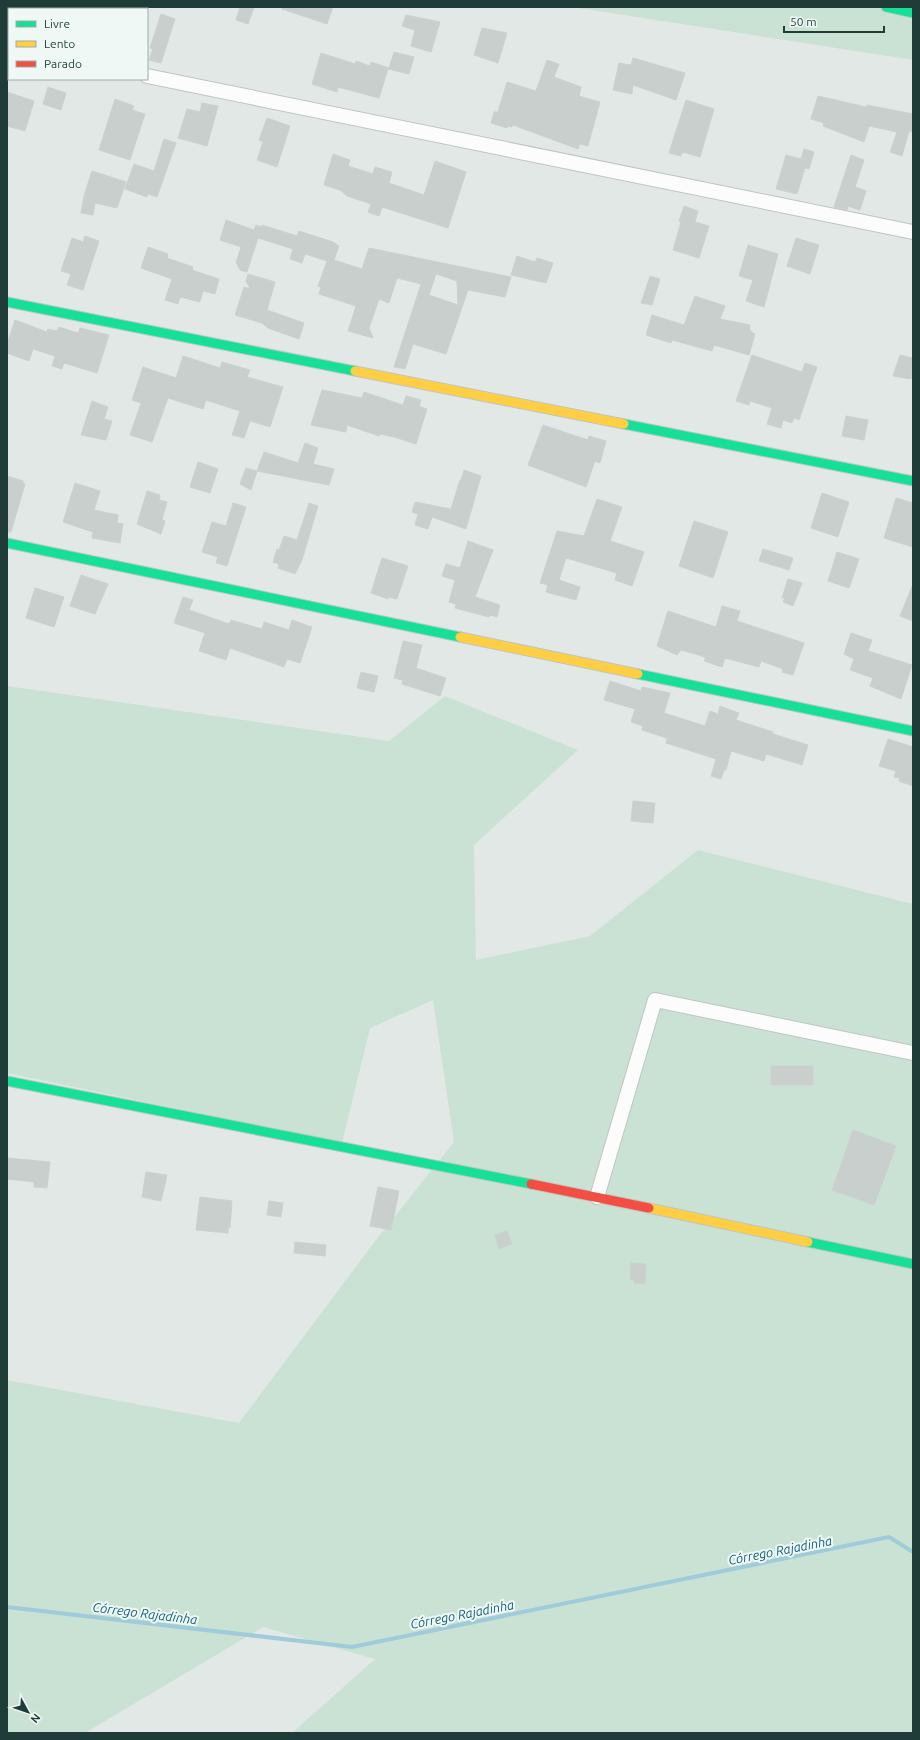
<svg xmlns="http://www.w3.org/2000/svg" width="920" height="1740" font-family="Ubuntu,sans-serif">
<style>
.green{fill:#cae2d4}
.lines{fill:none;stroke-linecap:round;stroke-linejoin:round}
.stream{stroke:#9fcbda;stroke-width:4}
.building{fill:#c9cfcd;stroke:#cbd1cf;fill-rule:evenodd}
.street-casing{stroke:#bfc5c3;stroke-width:16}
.fast-casing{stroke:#bec6c4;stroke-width:11}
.slow-casing{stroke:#bec6c4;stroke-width:11}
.jam-casing{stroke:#bec6c4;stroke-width:11}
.street{stroke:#fbfcfb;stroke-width:14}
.fast{stroke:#16e098;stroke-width:9}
.slow{stroke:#ffcf43;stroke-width:9}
.jam{stroke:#f24e42;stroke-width:9}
.labels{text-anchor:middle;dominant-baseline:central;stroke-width:4;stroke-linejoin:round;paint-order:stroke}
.water-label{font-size:13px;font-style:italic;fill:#155f7c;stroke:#eff8f5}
</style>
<rect width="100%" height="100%" fill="#e2e8e6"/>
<!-- green -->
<g class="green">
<polygon points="572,7 913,7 913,60"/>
<polygon points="7,686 389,741 445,696 578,750 474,845 476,960 590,936 698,850 913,904 913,1733 292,1733 375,1659 263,1627 85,1733 7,1733 7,1380 239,1423 372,1245 454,1142 433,1000 370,1028 342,1143 7,1073"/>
</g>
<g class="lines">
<!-- stream -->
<polyline class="stream" points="7,1607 352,1647 889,1537 913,1552"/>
</g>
<!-- building -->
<g class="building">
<polygon points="240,7 254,7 248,24 236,20"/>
<polygon points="283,7 333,7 327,24 282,9"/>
<polygon points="161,14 175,19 161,63 149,60 153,49 150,48"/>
<polygon points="406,15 440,22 431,52 411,46 415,30 402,26"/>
<polygon points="482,28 507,33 498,63 474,55"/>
<polygon points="394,52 414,57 409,74 388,69 379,98 338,87 337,92 312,84 321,53 355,64 356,61 370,66 371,62 389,68"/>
<polygon points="633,58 685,73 676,100 633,85 632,94 613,90 619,63 631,65"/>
<polygon points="547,60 559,64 554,77 581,87 579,96 600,102 588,146 580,144 578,149 513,125 512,127 508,126 507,128 491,123 494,112 498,112 507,82 536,91"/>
<polygon points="48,87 66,93 61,110 43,104"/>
<polygon points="7,92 34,101 25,131 7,126"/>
<polygon points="818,96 866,107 867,105 913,114 913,132 909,131 902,156 890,152 897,132 869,126 864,142 823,126 824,123 811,119"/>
<polygon points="115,99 134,106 132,110 145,114 130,160 99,150"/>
<polygon points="686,100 714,109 700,157 683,152 681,156 669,153"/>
<polygon points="202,103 218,106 207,146 178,138 187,109 200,112"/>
<polygon points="267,118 290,126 277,167 257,160 263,142 259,140"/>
<polygon points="164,139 176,143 157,197 148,194 147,197 125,189 134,164 154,171"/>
<polygon points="804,149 814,152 809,169 805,168 797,194 776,189 786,155 801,159"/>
<polygon points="333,154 350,160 348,166 373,174 375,167 392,172 389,183 424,195 435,161 466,172 448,228 382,207 379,216 368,212 371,204 347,196 340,190 324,185"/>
<polygon points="851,155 864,160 855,187 866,191 860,210 848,206 847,210 834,207"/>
<polygon points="92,171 126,182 117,208 95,203 93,215 81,213 84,196"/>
<polygon points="684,206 698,211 695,222 709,226 699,258 673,250 681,222 679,221"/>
<path d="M 226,220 L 254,230 L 256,225 L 262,227 L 262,225 L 297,236 L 299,231 L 333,242 L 339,246 L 334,260 L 362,269 L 369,248 L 511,277 L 505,297 L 468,290 L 446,354 L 413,344 L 405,369 L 394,367 L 421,284 L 397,278 L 389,303 L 379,299 L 369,328 L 373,338 L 348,331 L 356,306 L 319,294 L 321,287 L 318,286 L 327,261 L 305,254 L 302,263 L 290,259 L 293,249 L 258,238 L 247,272 L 240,270 L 236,262 L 241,247 L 220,240 ZM 436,274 L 457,281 L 458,305 L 429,295 Z"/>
<polygon points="85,236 99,241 83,290 67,285 71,274 61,271 72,238 83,242"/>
<polygon points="796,238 819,245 810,274 787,266"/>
<polygon points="748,245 778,254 764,307 746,301 753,280 739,276"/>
<polygon points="148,247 168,254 167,258 193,267 192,270 219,279 215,294 203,291 200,302 180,297 178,304 165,300 172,279 141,268"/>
<polygon points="517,256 535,262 537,258 553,263 546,283 511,275"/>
<polygon points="248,274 275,282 267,310 304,323 299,339 268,328 262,323 235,315 244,287 250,289 246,281"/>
<polygon points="650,276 660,279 652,305 641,303"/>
<polygon points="695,296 725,306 720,319 750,325 749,330 751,330 751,332 755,334 749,355 714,345 712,351 672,340 671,343 646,335 652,315 684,325"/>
<polygon points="15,320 47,332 48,329 57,331 59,327 78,333 80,328 109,335 97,373 64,363 62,369 52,366 55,356 33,349 29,361 7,353 7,344"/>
<polygon points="752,355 802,372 805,363 817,367 799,420 794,418 792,423 783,420 781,428 767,424 772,408 750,401 749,405 736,401"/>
<polygon points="900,355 913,358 911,379 893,376"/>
<polygon points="183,356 220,368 222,362 250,370 247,377 283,387 270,427 250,421 244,438 232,435 240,411 206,400 203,409 168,398 152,442 130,435 141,403 132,400 143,367 176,378"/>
<polygon points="322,390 362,398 364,392 403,405 406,396 421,400 419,406 427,409 416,444 394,437 380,434 379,436 347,425 346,432 311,425"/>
<polygon points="92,401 108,407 104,419 112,421 106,440 81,435"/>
<polygon points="846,416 868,420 864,440 842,436"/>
<polygon points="543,425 588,440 589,436 606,441 600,463 595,461 586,487 528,465"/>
<polygon points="305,443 318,448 313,464 334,469 329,485 257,471 264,452 298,463"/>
<polygon points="198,462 218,469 210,493 190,487"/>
<polygon points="246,468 257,471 251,490 240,484"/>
<polygon points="464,470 481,476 466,529 432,517 428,529 415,525 418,514 412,512 415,502 451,509 460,480 461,480"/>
<polygon points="7,476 23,481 23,483 25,484 11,532 7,532"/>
<polygon points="75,483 100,491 94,510 118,515 117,523 123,524 120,543 92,538 93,532 63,522"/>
<polygon points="147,491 160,495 159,500 167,502 162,520 165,521 161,534 137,524"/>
<polygon points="822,493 849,502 838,537 811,528"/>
<polygon points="896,498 913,503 913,547 884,538"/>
<polygon points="597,499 622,507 610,541 644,552 632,586 615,580 617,573 566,558 559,580 580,587 576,600 546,592 548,585 540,583 557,531 584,536"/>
<polygon points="233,503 246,507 227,566 216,563 218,557 202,552 212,522 226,526"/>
<polygon points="309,503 318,506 302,560 295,574 278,568 279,564 273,562 277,549 279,550 284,536 297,540"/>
<polygon points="694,521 728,532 713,578 679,566"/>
<polygon points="468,541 493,550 475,597 500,605 497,617 490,615 489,617 455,608 456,604 449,602 455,580 442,576 446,564 460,568"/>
<polygon points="763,549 793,558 789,570 759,561"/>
<polygon points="837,552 859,559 849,588 828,581"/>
<polygon points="382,558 408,566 397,599 389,597 388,599 371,593"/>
<polygon points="81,575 108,584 95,614 70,606"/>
<polygon points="788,579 802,583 793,606 783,602 785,598 782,598"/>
<polygon points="913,584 913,621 900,616"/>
<polygon points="35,588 64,597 54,627 26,618"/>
<polygon points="183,597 193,600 189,610 229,624 231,620 262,629 264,622 289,630 292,620 312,627 300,663 287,659 284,667 230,648 226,660 199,651 205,633 174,623"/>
<polygon points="722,606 740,611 737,621 804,643 793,675 782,672 783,669 761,661 759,667 725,658 722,667 704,661 706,658 699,655 681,650 677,655 657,646 668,611 716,627"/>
<polygon points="851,633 872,640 868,651 912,665 901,699 870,686 873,678 850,670 854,659 844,654"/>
<polygon points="403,641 422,645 416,668 446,678 440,696 402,684 403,680 394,678"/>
<polygon points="361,672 378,676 374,692 357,688"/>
<polygon points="610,681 641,691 642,687 670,693 664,713 705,726 710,711 718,714 720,706 739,713 736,720 773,732 773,734 808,745 802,765 766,754 764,761 731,751 726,770 724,770 721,779 711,776 716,759 666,743 667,738 642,730 643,726 631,722 635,709 604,700"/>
<polygon points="888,739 913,747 913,786 899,781 900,778 894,777 896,771 879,766"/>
<polygon points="633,801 655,803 653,823 631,821"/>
<rect x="771" y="1066" width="42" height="19"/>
<polygon points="853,1130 896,1146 874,1205 832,1190"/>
<polygon points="8,1158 50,1162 47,1188 34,1187 34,1182 7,1179"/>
<polygon points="146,1172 167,1175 161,1201 142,1197"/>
<polygon points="378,1187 399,1191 391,1230 370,1226"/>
<polygon points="200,1197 232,1201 230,1228 228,1227 228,1233 196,1230"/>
<polygon points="269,1201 283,1203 281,1217 267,1215"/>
<polygon points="507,1231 512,1244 499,1249 495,1235"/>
<polygon points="295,1242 326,1245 325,1256 294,1253"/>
<polygon points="631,1263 646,1264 645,1284 634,1283 634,1280 630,1279"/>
</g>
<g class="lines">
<!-- street casing -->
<g class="street-casing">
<g id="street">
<polyline points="7,48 9,48"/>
<polyline points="147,76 913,232"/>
<polyline points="597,1197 655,1000 913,1053"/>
</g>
</g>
<!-- fast casing -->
<g class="fast-casing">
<g id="fast">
<polyline points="886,7 913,13"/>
<polyline points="7,302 355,371"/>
<polyline points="624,424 913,481"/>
<polyline points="7,543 460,637"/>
<polyline points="638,674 913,731"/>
<polyline points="7,1081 531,1184"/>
<polyline points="808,1242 913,1264"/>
</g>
</g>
<!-- slow casing -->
<g class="slow-casing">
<g id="slow">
<polyline points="355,371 624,424"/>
<polyline points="460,637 638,674"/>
<polyline points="649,1208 808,1242"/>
</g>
</g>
<!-- jam casing -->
<g class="jam-casing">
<polyline id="jam" points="531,1184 649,1208"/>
</g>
<!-- street -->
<use href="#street" class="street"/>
<!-- fast -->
<use href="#fast" class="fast"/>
<!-- slow -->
<use href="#slow" class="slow"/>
<!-- jam -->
<use href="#jam" class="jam"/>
</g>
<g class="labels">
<!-- water labels -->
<g class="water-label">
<text transform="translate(780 1550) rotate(-11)">Córrego Rajadinha</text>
<text transform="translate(145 1613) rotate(7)">Córrego Rajadinha</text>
<text transform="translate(462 1614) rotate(-11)">Córrego Rajadinha</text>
</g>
</g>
<!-- border -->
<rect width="920" height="1740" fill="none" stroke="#1f3c38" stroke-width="16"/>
<!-- legend -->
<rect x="8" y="8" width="140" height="72" fill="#eff8f5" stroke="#9cada9"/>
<rect x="16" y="21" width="20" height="6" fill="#16e098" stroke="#9cada9"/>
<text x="44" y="28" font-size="12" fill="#1f3c38">Livre</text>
<rect x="16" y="41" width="20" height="6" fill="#ffcf43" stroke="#9cada9"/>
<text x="44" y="48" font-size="12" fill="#1f3c38">Lento</text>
<rect x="16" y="61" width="20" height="6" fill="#f24e42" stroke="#9cada9"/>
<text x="44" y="68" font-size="12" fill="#1f3c38">Parado</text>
<!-- north arrow -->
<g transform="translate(28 1712) rotate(130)" stroke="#eff8f5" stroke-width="3" paint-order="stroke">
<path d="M0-3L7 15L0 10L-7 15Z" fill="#1f3c38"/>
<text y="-6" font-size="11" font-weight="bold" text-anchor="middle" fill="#1f3c38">N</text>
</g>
<!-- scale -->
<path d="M784 26v6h100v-6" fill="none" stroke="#1f3c38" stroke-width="2"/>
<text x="790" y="26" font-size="12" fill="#1f3c38" stroke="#eff8f5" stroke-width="3" paint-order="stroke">50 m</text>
</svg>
